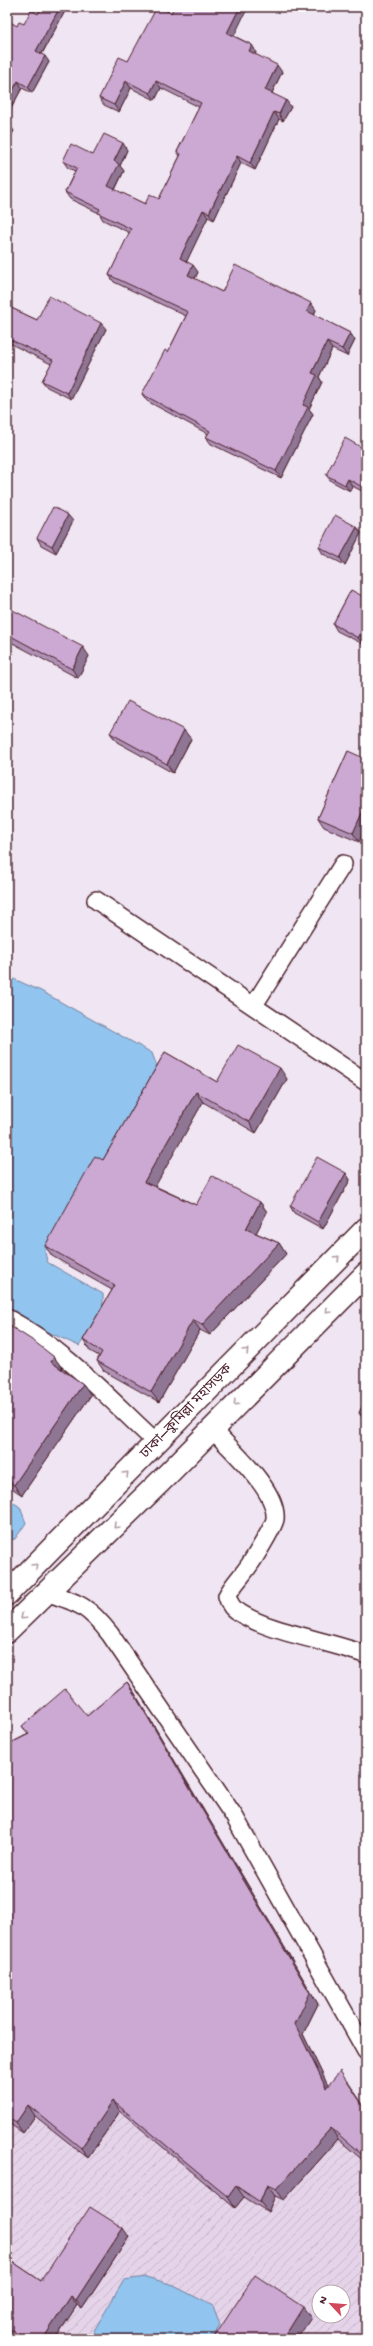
<svg xmlns="http://www.w3.org/2000/svg" width="373" height="2346" font-family="'Gochi Hand','Noto Sans Bengali',sans-serif">
<style>
.industrial{fill:url(#industrial-furrows);fill-rule:evenodd}
.water{fill:#91c4ee;stroke:#7582a0}
.lines{fill:none;stroke-linecap:round;stroke-linejoin:round}
.street-casing{stroke:#4a1f2b;stroke-width:20}
.highway-casing{stroke:#4a1f2b;stroke-width:25}
.street{stroke:#fff;stroke-width:17}
.highway{stroke:#fff;stroke-width:22}
.wall{fill:#af91b5;stroke:#4a1f2b}
.shaded-wall{fill:#8f7694;stroke:#4a1f2b}
.building{fill:#cca9d3;stroke:#4a1f2b}
.oneway{stroke:#ae9aa0}
.labels{text-anchor:middle;dominant-baseline:central;stroke-width:4;stroke-linejoin:round;paint-order:stroke}
.street-label{font-size:14px;fill:#4a1f2b;stroke:#fff}
</style>
<defs>
<pattern id="industrial-furrows" width="10" height="10" patternUnits="userSpaceOnUse"><rect width="10" height="10" fill="#e5d3e9"/><path d="M-1 1l2-2M0 10L10 0M9 11l2-2" fill="none" stroke="#c6b5c8"/></pattern>
</defs>
<rect width="100%" height="100%" fill="#f0e5f2"/>
<filter id="ink" filterUnits="userSpaceOnUse"><feTurbulence type="fractalNoise" baseFrequency=".025" numOctaves="2"/><feDisplacementMap in="SourceGraphic" scale="8" xChannelSelector="R" yChannelSelector="G"/><feConvolveMatrix kernelMatrix="1 2 1 2 8 2 1 2 1" color-interpolation-filters="sRGB"/></filter>
<g filter="url(#ink)">
<!-- industrial -->
<path class="industrial" d="M 109,1696 L 366,2166 L 366,2339 L 7,2339 L 7,1774 ZM 319,2292 L 343,2292 L 343,2316 L 319,2316 Z"/>
<!-- water -->
<g class="water">
<path d="M 7,976 L 41,991 L 152,1053 L 159,1072 L 45,1251 L 47,1262 L 103,1294 C 105,1314 90,1330 79,1346 L 48,1332 L 7,1306 Z"/>
<polygon points="7,1498 20,1507 26,1523 15,1539 7,1540"/>
<polygon points="146,2277 170,2284 213,2306 220,2324 213,2339 89,2339 124,2280"/>
</g>
<g class="lines">
<!-- street casing -->
<g class="street-casing">
<g id="street">
<polyline points="96,900 366,1082"/>
<polyline points="254,1005 343,864"/>
<path d="M 7,1318 C 65,1349 109,1399 157,1443"/>
<path d="M 211,1428 C 230,1449 278,1490 275,1519 C 274,1526 255,1557 250,1564 C 243,1575 233,1584 227,1596 C 229,1602 231,1608 237,1611 C 269,1633 328,1640 366,1655"/>
<path d="M 48,1593 C 80,1603 89,1607 110,1634 L 234,1816 L 366,2051"/>
</g>
</g>
<!-- highway casing -->
<g class="highway-casing">
<g id="highway">
<polyline points="7,1594 366,1229"/>
<polyline points="7,1631 165,1477 366,1274"/>
</g>
</g>
<!-- street -->
<use href="#street" class="street"/>
<!-- highway -->
<use href="#highway" class="highway"/>
</g>
<!-- wall -->
<g class="wall">
<polygon points="42,7 60,7 64,13 42,54 49,62 32,93 22,88 7,116 17,26 24,24 38,14"/>
<polygon points="171,13 234,36 252,45 256,52 255,54 282,72 272,93 291,107 283,121 279,119 255,170 241,163 214,220 208,217 186,262 198,272 195,279 222,292 316,310 314,315 350,333 355,340 347,356 332,349 319,377 322,382 309,409 313,414 281,478 211,444 206,437 208,434 147,401 142,394 168,352 186,316 114,282 109,275 130,233 103,220 99,213 70,199 65,192 75,171 68,168 63,161 93,155 127,150 120,166 124,171 115,190 145,204 159,199 180,156 177,152 199,107 161,88 155,100 131,88 119,112 104,105 99,98 128,61"/>
<polygon points="7,306 37,320 106,329 71,399 47,387 42,381 51,364 7,342"/>
<polygon points="366,450 366,493 352,486 350,491 331,481 326,475"/>
<polygon points="73,521 56,553 41,545 37,538"/>
<polygon points="357,527 361,533 345,565 323,554 319,547"/>
<polygon points="351,590 363,644 337,631 333,624"/>
<polygon points="7,607 89,656 78,678 7,640"/>
<polygon points="110,733 191,739 173,773 117,742"/>
<polygon points="348,751 359,842 324,827 318,818"/>
<polygon points="165,1052 217,1082 287,1079 256,1133 203,1102 155,1186 196,1205 260,1202 267,1212 256,1233 279,1243 286,1254 210,1335 200,1330 159,1402 104,1371 97,1361 99,1356 90,1351 83,1340 112,1290 52,1256 45,1246 103,1160"/>
<polygon points="346,1173 350,1180 323,1229 294,1213 290,1206"/>
<polygon points="7,1324 54,1357 62,1368 61,1369 83,1384 91,1395 22,1495 7,1485"/>
<polygon points="366,1398 366,1421 364,1420 359,1413"/>
<polygon points="127,1682 134,1692 318,2004 303,2034 328,2086 348,2082 366,2109 366,2163 338,2139 284,2200 275,2196 268,2212 244,2197 235,2208 120,2111 88,2158 35,2116 23,2133 7,2122 7,1745 28,1734 22,1726 87,1716"/>
<polygon points="129,2237 82,2309 77,2305 55,2339 18,2339 7,2332 7,2258 41,2281"/>
</g>
<!-- shaded-wall -->
<g class="shaded-wall">
<polygon points="60,7 64,13 40,57 36,51"/>
<polygon points="240,7 248,7 232,40 227,33"/>
<polygon points="252,45 256,52 254,58 249,51"/>
<polygon points="45,56 49,62 32,93 28,87"/>
<polygon points="277,65 282,72 270,97 265,90"/>
<polygon points="18,81 22,88 7,116 7,101"/>
<polygon points="126,81 131,88 119,112 114,105"/>
<polygon points="156,81 161,88 155,100 150,93"/>
<polygon points="286,100 291,107 283,121 279,114"/>
<polygon points="274,112 279,119 255,170 250,163"/>
<polygon points="9,124 14,131 7,143 7,129"/>
<polygon points="123,143 127,150 120,166 124,171 113,193 108,186 114,161"/>
<polygon points="237,156 241,163 214,220 209,213"/>
<polygon points="203,210 208,217 185,265 180,258"/>
<polygon points="193,265 198,272 193,282 188,275"/>
<polygon points="311,303 316,310 312,318 307,311"/>
<polygon points="101,323 106,329 71,399 67,393"/>
<polygon points="350,333 355,340 347,356 342,349"/>
<polygon points="327,342 332,349 319,377 322,382 309,409 313,414 281,478 276,471 303,405 312,373"/>
<polygon points="348,479 352,486 350,491 345,485"/>
<polygon points="68,515 73,521 56,553 52,546"/>
<polygon points="357,527 361,533 345,565 340,558"/>
<polygon points="366,623 366,638 363,644 358,638"/>
<polygon points="83,647 89,656 78,678 72,669"/>
<polygon points="184,730 191,739 173,773 167,764"/>
<polygon points="366,804 366,827 359,842 353,833"/>
<polygon points="280,1068 287,1079 256,1133 249,1122"/>
<polygon points="196,1092 203,1102 152,1192 144,1182"/>
<polygon points="346,1173 350,1180 323,1229 318,1222"/>
<polygon points="260,1202 267,1212 253,1239 246,1229"/>
<polygon points="279,1243 286,1254 210,1335 202,1325"/>
<polygon points="193,1320 200,1330 159,1402 151,1392"/>
<polygon points="54,1357 62,1368 58,1373 51,1362"/>
<polygon points="83,1384 91,1395 22,1495 14,1485"/>
<polygon points="127,1682 134,1692 318,2004 303,2034 334,2098 326,2088"/>
<polygon points="113,2101 120,2111 88,2158 81,2148"/>
<polygon points="28,2105 35,2116 23,2133 16,2123"/>
<polygon points="331,2128 338,2139 284,2200 276,2189"/>
<polygon points="267,2185 275,2196 268,2212 260,2202"/>
<polygon points="236,2186 244,2197 235,2208 228,2197"/>
<polygon points="123,2228 129,2237 82,2309 76,2300"/>
<polygon points="71,2296 77,2305 55,2339 43,2339"/>
<polygon points="303,2307 311,2318 297,2339 283,2339"/>
</g>
<!-- building -->
<g class="building">
<polygon points="42,7 60,7 36,51 45,56 28,87 18,81 7,101 7,20 17,26 19,22 24,24 31,10 38,14"/>
<polygon points="157,7 159,7 171,13 174,7 240,7 227,33 252,45 249,51 277,65 265,90 286,100 279,114 274,112 250,163 237,156 209,213 203,210 180,258 193,265 188,275 222,292 235,265 311,303 307,311 350,333 342,349 327,342 312,373 317,375 303,405 308,407 276,471 206,437 210,431 142,394 165,350 168,352 188,312 109,275 131,229 98,213 100,209 65,192 77,168 63,161 71,144 93,155 104,134 123,143 114,161 119,164 108,186 145,204 150,194 159,199 181,154 177,152 201,103 156,81 150,93 126,81 114,105 99,98 119,57 128,61"/>
<polygon points="7,123 9,124 7,129"/>
<polygon points="49,296 101,323 67,393 42,381 53,360 7,338 7,306 37,320"/>
<polygon points="345,438 366,450 366,489 348,479 345,485 326,475"/>
<polygon points="53,507 68,515 52,546 37,538"/>
<polygon points="335,515 357,527 340,558 319,547"/>
<polygon points="351,590 366,598 366,623 358,638 333,624"/>
<polygon points="7,607 83,647 72,669 7,634"/>
<polygon points="128,701 184,730 167,764 110,733"/>
<polygon points="348,751 366,759 366,804 353,833 318,818"/>
<polygon points="238,1045 280,1068 249,1122 196,1092 144,1182 196,1205 212,1176 260,1202 246,1229 279,1243 202,1325 193,1320 151,1392 97,1361 102,1352 83,1340 115,1285 45,1246 95,1156 103,1160 165,1052 217,1082"/>
<polygon points="317,1157 346,1173 318,1222 290,1206"/>
<polygon points="7,1324 35,1342 54,1357 51,1362 83,1384 14,1485 7,1480"/>
<polygon points="366,1398 366,1417 359,1413"/>
<polygon points="127,1682 310,1993 295,2024 326,2088 340,2071 366,2110 366,2158 331,2128 276,2189 267,2185 260,2202 236,2186 228,2197 113,2101 81,2148 28,2105 16,2123 7,2117 7,1745 29,1734 22,1726 65,1689 87,1716"/>
<polygon points="90,2207 123,2228 76,2300 71,2296 43,2339 26,2339 7,2327 7,2258 41,2281"/>
<polygon points="255,2275 303,2307 283,2339 213,2339"/>
</g>
<!-- one-way arrows -->
<defs><path id="oneway-chevron" d="M-2-3.5L2.5 0L-2 3.5" fill="none" stroke-width="1.6" stroke-linecap="round" stroke-linejoin="round"/></defs>
<g class="oneway">
<use href="#oneway-chevron" transform="translate(337 1258) rotate(-46)"/>
<use href="#oneway-chevron" transform="translate(328 1311) rotate(135)"/>
<use href="#oneway-chevron" transform="translate(246 1351) rotate(-46)"/>
<use href="#oneway-chevron" transform="translate(236 1403) rotate(135)"/>
<use href="#oneway-chevron" transform="translate(126 1474) rotate(-45)"/>
<use href="#oneway-chevron" transform="translate(116 1526) rotate(135)"/>
<use href="#oneway-chevron" transform="translate(35 1566) rotate(-45)"/>
<use href="#oneway-chevron" transform="translate(23 1617) rotate(137)"/>
</g>
</g>
<g class="labels">
<!-- street labels -->
<g class="street-label">
<text transform="translate(187 1412) rotate(-46)">ঢাকা–কুমিল্লা মহাসড়ক</text>
</g>
</g>
<!-- margin -->
<rect width="373" height="2346" fill="none" stroke="#fff" stroke-width="24"/>
<rect x="12" y="12" width="349" height="2322" fill="none" stroke="#4a1f2b" stroke-width="1.5" filter="url(#ink)"/>
<!-- north arrow -->
<g transform="translate(331 2304) rotate(296)"><circle r="19" fill="#ffffff" stroke="#b7a5aa"/>
<path d="M0-3L7 15L0 10L-7 15Z" fill="#d1495b"/>
<text y="-6" font-size="11" font-weight="bold" text-anchor="middle" fill="#4a1f2b">N</text>
</g>
</svg>
